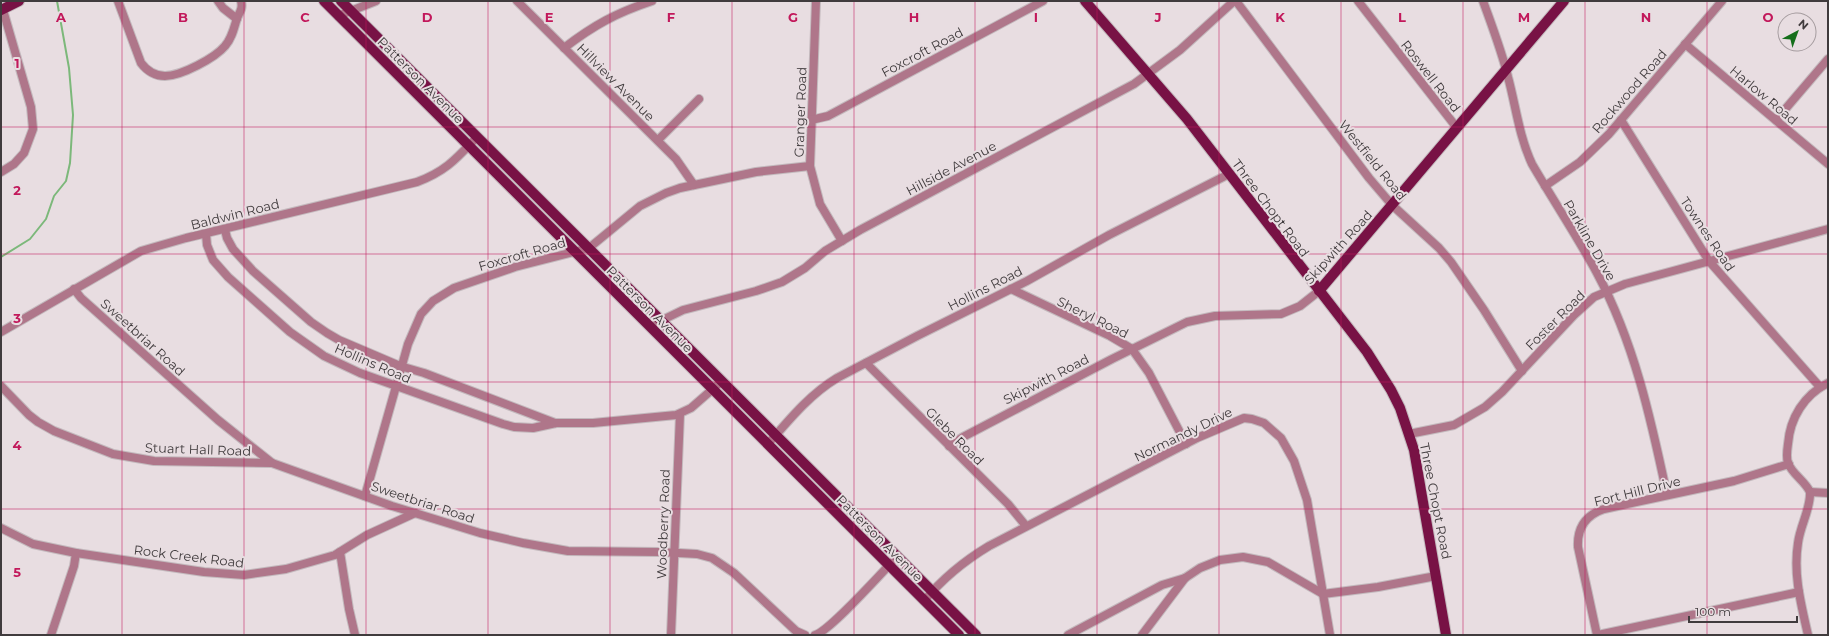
<svg xmlns="http://www.w3.org/2000/svg" width="1829" height="636" font-family="Montserrat,sans-serif">
<style>
.lines{fill:none;stroke-linecap:round;stroke-linejoin:round}
.stream{stroke:#7cb87a;stroke-width:2}
.minor-casing{stroke:#c3b9bd;stroke-width:10}
.major-casing{stroke:#c3b9bd;stroke-width:12}
.minor{stroke:#af768a;stroke-width:8}
.major{stroke:#781245;stroke-width:10}
.grid{fill:none;stroke:#c2185b;stroke-width:1;stroke-opacity:0.55}
.labels{text-anchor:middle;dominant-baseline:central;stroke-width:4;stroke-linejoin:round;paint-order:stroke}
.street-label{font-size:13px;fill:#403b3d;stroke:#e8dde1}
.grid-label{font-size:13px;text-anchor:middle;font-weight:bold;fill:#c2185b;stroke:#e8dde1;stroke-width:4;stroke-linejoin:round;paint-order:stroke}
</style>
<rect width="100%" height="100%" fill="#e8dde1"/>
<g class="lines">
<!-- stream -->
<polyline class="stream" points="1,257 30,239 46,219 54,196 66,181 70,163 73,115 69,68 57,1"/>
<!-- minor casing -->
<g class="minor-casing">
<g id="minor">
<path d="M 118,1 L 141,63 C 147,71 156,76 165,76 C 181,76 215,58 225,46 C 232,38 234,28 237,18 C 240,12 243,8 241,1"/>
<polyline points="218,1 223,8 237,19"/>
<polyline points="517,1 676,159 694,185"/>
<polyline points="816,1 810,166 820,204 842,241"/>
<polyline points="1236,1 1369,178 1392,205 1439,248 1451,262 1484,310 1522,371"/>
<polyline points="1358,1 1457,128"/>
<path d="M 1483,1 C 1492,26 1502,52 1508,77 C 1516,107 1519,136 1532,164 C 1553,200 1577,236 1597,273 C 1634,342 1651,419 1667,495"/>
<polyline points="338,16 376,1"/>
<polyline points="1685,44 1828,164"/>
<path d="M 564,48 C 594,25 616,13 652,1"/>
<polyline points="811,120 828,116 1043,1"/>
<polyline points="1621,120 1709,261 1820,387"/>
<polyline points="1776,120 1828,59"/>
<polyline points="658,140 699,99"/>
<polyline points="1,172 14,164 24,153 33,129 31,107 3,10"/>
<polyline points="1545,186 1580,162 1609,134 1722,1"/>
<polyline points="225,230 227,238 233,249 253,271 311,322 327,333 339,340 400,366 424,373 555,423"/>
<polyline points="206,234 207,245 213,260 228,277 290,332 324,356 360,373 503,424 514,427 533,428 556,423 593,423 676,415 691,408 722,381"/>
<polyline points="74,289 81,298 218,420 272,463 392,506 480,533 523,543 568,551 660,552 697,554 712,558 734,573 796,631 805,635"/>
<polyline points="1011,289 1110,336 1132,349 1149,373 1186,444"/>
<polyline points="650,326 683,310 756,291 782,282 805,268 825,251 860,230 1134,84 1180,50 1234,1"/>
<path d="M 1,332 L 141,251 L 186,238 L 417,182 C 446,171 456,159 477,137"/>
<polyline points="866,363 1008,504 1026,526"/>
<polyline points="1,386 29,415 38,422 54,431 113,454 154,461 272,463"/>
<polyline points="1409,434 1454,425 1485,407 1502,392 1574,315 1594,297 1625,284 1828,229"/>
<path d="M 768,444 C 789,420 809,395 837,378 L 917,336 L 1027,281 L 1109,235 L 1229,174"/>
<polyline points="949,446 963,437 1112,359 1187,322 1215,316 1281,314 1300,306 1319,291"/>
<path d="M 1810,492 C 1805,481 1792,474 1788,463 C 1786,457 1787,451 1788,444 C 1790,418 1804,395 1828,383"/>
<polyline points="1810,492 1828,493"/>
<polyline points="365,496 408,344 421,314 433,301 454,288 515,267 589,248 640,206 666,193 680,188 756,172 810,166"/>
<polyline points="1,528 33,544 76,553 204,572 244,575 286,569 335,555 367,535 415,513"/>
<polyline points="340,552 349,609 355,635"/>
<path d="M 924,601 C 943,578 964,561 989,546 L 1197,438 L 1244,418 L 1252,419 L 1264,423 L 1281,438 L 1294,461 L 1307,500 L 1330,635"/>
<polyline points="51,635 74,566 76,553"/>
<polyline points="671,635 680,414"/>
<path d="M 815,635 C 830,631 883,571 897,557"/>
<polyline points="1068,635 1162,585 1185,578"/>
<polyline points="1142,635 1185,578 1200,568 1220,560 1243,557 1268,562 1323,594 1378,587 1436,576"/>
<path d="M 1597,635 L 1578,547 C 1577,527 1586,515 1604,509 L 1734,481 L 1789,464"/>
<polyline points="1598,635 1799,592"/>
<path d="M 1808,635 C 1801,604 1793,574 1798,543 C 1800,526 1811,508 1810,492"/>
</g>
</g>
<!-- major casing -->
<g class="major-casing">
<g id="major">
<polyline points="324,1 959,635"/>
<polyline points="341,1 976,635"/>
<polyline points="1085,1 1187,119 1367,352 1391,390 1400,408 1414,450 1446,635"/>
<polyline points="1,10 19,1"/>
<polyline points="1319,291 1564,1"/>
</g>
</g>
<!-- minor -->
<use href="#minor" class="minor"/>
<!-- major -->
<use href="#major" class="major"/>
</g>
<!-- grid -->
<path class="grid" d="M 122,1 L 122,635M 244,1 L 244,635M 366,1 L 366,635M 488,1 L 488,635M 610,1 L 610,635M 732,1 L 732,635M 854,1 L 854,635M 975,1 L 975,635M 1097,1 L 1097,635M 1219,1 L 1219,635M 1341,1 L 1341,635M 1463,1 L 1463,635M 1585,1 L 1585,635M 1707,1 L 1707,635M 1,127 L 1828,127M 1,254 L 1828,254M 1,382 L 1828,382M 1,509 L 1828,509"/>
<g class="labels">
<!-- street labels -->
<g class="street-label">
<text transform="translate(922 52) rotate(-28)">Foxcroft Road</text>
<text transform="translate(1431 76) rotate(52)">Roswell Road</text>
<text transform="translate(421 80) rotate(45)">Patterson Avenue</text>
<text transform="translate(616 82) rotate(45)">Hillview Avenue</text>
<text transform="translate(1629 91) rotate(-49)">Rockwood Road</text>
<text transform="translate(1764 95) rotate(40)">Harlow Road</text>
<text transform="translate(800 112) rotate(-88)">Granger Road</text>
<text transform="translate(1373 160) rotate(51)">Westfield Road</text>
<text transform="translate(951 168) rotate(-28)">Hillside Avenue</text>
<text transform="translate(1271 208) rotate(53)">Three Chopt Road</text>
<text transform="translate(235 214) rotate(-14)">Baldwin Road</text>
<text transform="translate(1708 234) rotate(56)">Townes Road</text>
<text transform="translate(1590 240) rotate(60)">Parkline Drive</text>
<text transform="translate(1338 247) rotate(-48)">Skipwith Road</text>
<text transform="translate(522 254) rotate(-16)">Foxcroft Road</text>
<text transform="translate(985 288) rotate(-27)">Hollins Road</text>
<text transform="translate(650 309) rotate(45)">Patterson Avenue</text>
<text transform="translate(1093 317) rotate(26)">Sheryl Road</text>
<text transform="translate(1555 320) rotate(-45)">Foster Road</text>
<text transform="translate(143 337) rotate(42)">Sweetbriar Road</text>
<text transform="translate(373 363) rotate(23)">Hollins Road</text>
<text transform="translate(1046 379) rotate(-27)">Skipwith Road</text>
<text transform="translate(1183 434) rotate(-26)">Normandy Drive</text>
<text transform="translate(955 436) rotate(45)">Glebe Road</text>
<text transform="translate(198 449) rotate(2)">Stuart Hall Road</text>
<text transform="translate(1637 491) rotate(-14)">Fort Hill Drive</text>
<text transform="translate(1436 501) rotate(79)">Three Chopt Road</text>
<text transform="translate(423 502) rotate(18)">Sweetbriar Road</text>
<text transform="translate(663 524) rotate(-88)">Woodberry Road</text>
<text transform="translate(880 538) rotate(45)">Patterson Avenue</text>
<text transform="translate(189 556) rotate(7)">Rock Creek Road</text>
</g>
</g>
<g class="grid-label">
<text x="61" y="22">A</text>
<text x="183" y="22">B</text>
<text x="305" y="22">C</text>
<text x="427" y="22">D</text>
<text x="549" y="22">E</text>
<text x="671" y="22">F</text>
<text x="793" y="22">G</text>
<text x="914" y="22">H</text>
<text x="1036" y="22">I</text>
<text x="1158" y="22">J</text>
<text x="1280" y="22">K</text>
<text x="1402" y="22">L</text>
<text x="1524" y="22">M</text>
<text x="1646" y="22">N</text>
<text x="1768" y="22">O</text>
<text x="17" y="68">1</text>
<text x="17" y="195">2</text>
<text x="17" y="323">3</text>
<text x="17" y="450">4</text>
<text x="17" y="577">5</text>
</g>
<!-- border -->
<rect width="1829" height="636" fill="none" stroke="#403b3d" stroke-width="4"/>
<!-- north arrow -->
<g transform="translate(1797 32) rotate(41)"><circle r="19" fill="#e8dde1" stroke="#a59c9f"/>
<path d="M0-3L7 15L0 10L-7 15Z" fill="#156f1b"/>
<text y="-6" font-size="11" font-weight="bold" text-anchor="middle" fill="#403b3d">N</text>
</g>
<!-- scale -->
<path d="M1689 616v6h108v-6" fill="none" stroke="#403b3d" stroke-width="2"/>
<text x="1695" y="616" font-size="12" fill="#403b3d" stroke="#e8dde1" stroke-width="3" paint-order="stroke">100 m</text>
</svg>
